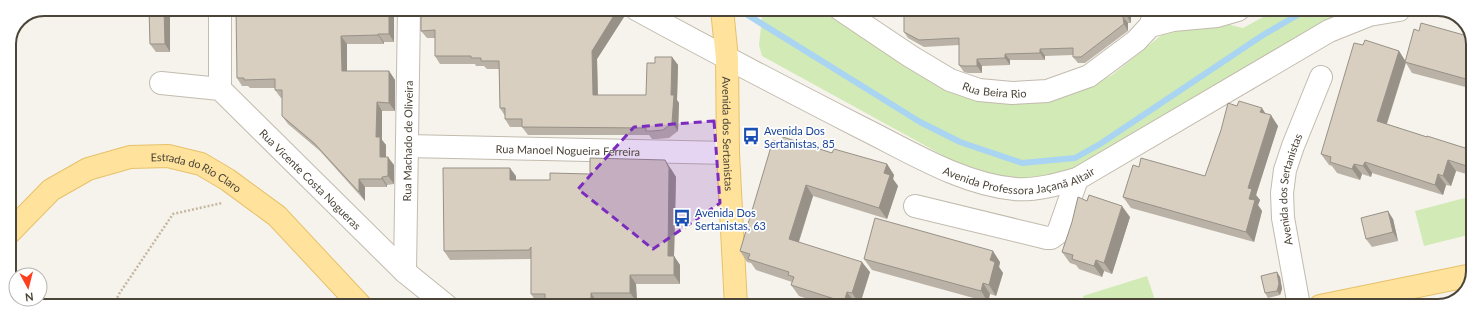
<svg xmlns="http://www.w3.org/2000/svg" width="1482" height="315" font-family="Lato,sans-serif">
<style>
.green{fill:#d2eab5}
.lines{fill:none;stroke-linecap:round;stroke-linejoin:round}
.stream{stroke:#a9d4f2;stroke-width:6}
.minor-casing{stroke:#c2bbae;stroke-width:24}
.major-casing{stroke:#e6c16a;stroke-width:24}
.path{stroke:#c4b79f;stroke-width:2.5;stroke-dasharray:2 2;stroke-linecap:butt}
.minor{stroke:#fff;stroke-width:22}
.major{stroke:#ffe39c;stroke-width:22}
.wall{fill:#bab2a6}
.shaded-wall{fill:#979187}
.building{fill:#d8cfc1;stroke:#979187}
.marked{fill:#7b2cbf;fill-opacity:0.2;stroke:#7b2cbf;stroke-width:3;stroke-dasharray:8 5;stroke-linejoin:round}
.labels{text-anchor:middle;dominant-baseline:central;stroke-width:3.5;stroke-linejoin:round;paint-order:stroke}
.street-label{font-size:11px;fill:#4b4439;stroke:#fff}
.transit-label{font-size:11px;fill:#164399;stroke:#fff;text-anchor:start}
.rim{fill:none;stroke:#4b4439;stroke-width:2}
</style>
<rect width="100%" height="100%" fill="#f6f3ec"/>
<!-- green -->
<g class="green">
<path d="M 763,9 L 829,9 L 954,92 L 1093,85 L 1112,75 L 1164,33 L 1176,28 L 1227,24 L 1243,28 L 1276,10 L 1352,10 L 1338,15 L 1068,172 C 1057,174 1044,178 1032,178 C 1006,180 981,173 957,163 L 762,56 L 759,45 Z"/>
<polygon points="1472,196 1472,234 1424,246 1415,211"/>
<polygon points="1147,276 1157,306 1086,306 1083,296"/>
</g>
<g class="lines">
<!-- stream -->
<polyline class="stream" points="738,9 920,122 960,142 1022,163 1075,158 1100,144 1263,35 1306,10"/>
<!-- minor casing -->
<g class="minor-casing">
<g id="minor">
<polyline points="220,9 220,89"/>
<path id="s1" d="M 636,9 C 709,49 784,88 858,126 C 907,150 960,184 1015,189 C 1034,191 1059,184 1077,179 L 1329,31 L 1369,15 L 1399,10"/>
<path id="s2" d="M 840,9 L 910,56 L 950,80 L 979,90 L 1012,93 L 1047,91 L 1089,76 L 1136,41 L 1150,26 L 1156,10"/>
<polyline points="1150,26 1173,20 1217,16 1238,10"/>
<path id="s3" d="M 161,83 L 220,89 L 405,272 L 447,306"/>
<path id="s4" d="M 407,146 L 728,153"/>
<polyline points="915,206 1047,238 1051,238 1058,233 1077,179"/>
<path id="s5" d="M 405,272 L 409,9"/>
<path id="s6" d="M 1299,306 L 1283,218 L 1282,193 L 1285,170 L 1293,146 L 1321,77"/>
</g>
</g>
<!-- major casing -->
<g class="major-casing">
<g id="major">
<path id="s7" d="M 722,9 L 727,59 L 728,153 L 736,306"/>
<path id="s8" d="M 9,233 L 51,190 L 88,169 L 130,157 L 168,156 L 201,164 L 228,180 L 277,216 L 361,306"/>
<polyline points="1320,306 1472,275"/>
</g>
</g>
<!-- path -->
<polyline class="path" points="114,305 119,294 173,214 222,203"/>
<!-- minor -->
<use href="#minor" class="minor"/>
<!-- major -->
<use href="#major" class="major"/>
</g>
<!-- wall -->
<g class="wall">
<polygon points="149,9 170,9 170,52 156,52 150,44"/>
<polygon points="394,9 394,42 384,42 384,44 347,44 347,71 389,71 395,80 395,111 382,111 382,140 386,145 386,157 394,165 394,184 387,185 387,187 365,187 365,201 320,151 288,124 282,116 282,98 281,98 275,90 275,88 250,88 248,86 242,86 237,78"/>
<polygon points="421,9 618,9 624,17 597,59 598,95 646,95 655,63 672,57 678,65 677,100 679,103 678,131 669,138 657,139 652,139 649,135 528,135 522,127 510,127 505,119 505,116 500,108 499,69 487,69 484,66 476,66 475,64 440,64 435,56 435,38 427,38 421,31"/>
<polygon points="1131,9 1131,23 1128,23 1128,31 1085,63 1078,63 1073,57 1073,55 1045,56 1045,60 1010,60 1010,65 982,66 982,73 968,73 964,72 959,65 959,45 924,47 908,38 904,32"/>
<polygon points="1419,31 1473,40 1473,89 1412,73 1406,63 1387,124 1427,137 1465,148 1473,123 1473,176 1456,171 1451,186 1446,185 1443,195 1372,173 1371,177 1362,174 1360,180 1337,173 1332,166 1329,165 1321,154 1363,45 1399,51 1405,61"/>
<polygon points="1237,106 1265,114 1278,126 1256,195 1260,200 1258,205 1262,211 1254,242 1131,208 1123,197 1139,167 1205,176"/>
<polygon points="782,143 887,164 894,175 893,179 898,186 887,219 813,196 799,242 870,272 860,304 855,303 854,306 829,306 799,296 791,285 792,282 756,270 751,263 747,262 740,251"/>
<polygon points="671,169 676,177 674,256 680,265 680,284 636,284 637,302 597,302 597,306 545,306 545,303 537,303 531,294 531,259 450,260 444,251 516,176 516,180 550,180 590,174"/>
<polygon points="1130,217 1112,274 1104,271 1102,277 1079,269 1076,265 1070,263 1062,252"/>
<polygon points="1393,219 1398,241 1372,247 1366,239"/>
<polygon points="864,259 1000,262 999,267 1003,273 996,296 990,294 988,302 872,270"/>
<polygon points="1277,272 1280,277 1282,289 1280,295 1268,298 1265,293"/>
</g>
<!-- shaded-wall -->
<g class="shaded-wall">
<polygon points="164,9 170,9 170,52 165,44"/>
<polygon points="389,9 394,9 394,42 389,34"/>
<polygon points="618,9 624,17 597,59 598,103 593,95 592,51"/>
<polygon points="1127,9 1131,9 1131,23 1127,16"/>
<polygon points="1123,17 1128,23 1128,31 1124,24"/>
<polygon points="378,34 384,42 384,44 378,35"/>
<polygon points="341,36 347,44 347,80 342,71"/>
<polygon points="1040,49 1045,56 1045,60 1040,53"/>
<polygon points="1399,51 1406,62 1384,132 1377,121"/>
<polygon points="1005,54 1010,60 1010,65 1005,58"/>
<polygon points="672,57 678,65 677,100 679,103 678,131 672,123 671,95"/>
<polygon points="977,59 982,66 982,73 977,66"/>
<polygon points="389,71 395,80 395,111 389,103"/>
<polygon points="377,102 382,111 382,140 386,145 386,165 380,157 376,137"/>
<polygon points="1262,108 1269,119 1260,112"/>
<polygon points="1271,115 1278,126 1256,195 1260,200 1258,205 1262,211 1254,242 1246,232 1249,199 1248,188"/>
<polygon points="388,157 394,165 394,184 388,176"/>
<polygon points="665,160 671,169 676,177 674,256 680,265 680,284 674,275 668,256"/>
<polygon points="1448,160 1456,171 1451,186 1443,176"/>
<polygon points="1365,162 1372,173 1371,177 1363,166"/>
<polygon points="887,164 894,175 893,179 898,186 887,219 879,208 884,173"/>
<polygon points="1354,164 1362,174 1360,180 1352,169"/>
<polygon points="510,168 516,176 516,189 510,180"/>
<polygon points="1438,174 1446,185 1443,195 1435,185"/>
<polygon points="382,177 387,185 387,187 382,179"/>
<polygon points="359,179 365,187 365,201 359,192"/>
<polygon points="806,185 813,196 796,250 789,239"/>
<polygon points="1122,206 1130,217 1112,274 1104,263"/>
<polygon points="1388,211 1393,219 1398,241 1393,232"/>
<polygon points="993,251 1000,262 999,267 1003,273 996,296 989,285 990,260"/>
<polygon points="1096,260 1104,271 1102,277 1094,266"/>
<polygon points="862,262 870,272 860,304 852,293"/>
<polygon points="1277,272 1280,277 1282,289 1280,295 1277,291"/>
<polygon points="630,275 636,284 637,302 630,293"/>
<polygon points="983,283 990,294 988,302 981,291"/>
<polygon points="847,292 855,303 854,306 846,306 844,302"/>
<polygon points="591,293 597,302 597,306 591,306"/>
</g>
<!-- building -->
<g class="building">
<polygon points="149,9 164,9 165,44 150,44"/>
<polygon points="236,9 389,9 389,34 378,34 378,35 341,36 342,71 389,71 389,103 377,102 376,137 380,137 380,157 388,157 388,176 382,177 382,179 359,179 359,192 314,143 282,116 282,90 275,90 275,79 244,80 244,78 237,78"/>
<polygon points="421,9 618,9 592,51 593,95 646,95 647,63 655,63 655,57 672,57 671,95 674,95 672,123 663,130 652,131 646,131 646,128 522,127 522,119 505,119 505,108 500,108 499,61 481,61 481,58 471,58 471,56 435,56 435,30 421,31"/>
<polygon points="904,9 1127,9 1127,16 1123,17 1124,24 1081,57 1073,57 1073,48 1040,49 1040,53 1005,54 1005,58 977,59 977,66 963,66 959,65 959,38 919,40 904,32"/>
<polygon points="1421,23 1471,37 1473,40 1473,81 1405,62 1414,29 1419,31"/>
<polygon points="1365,40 1399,51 1377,121 1427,137 1427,136 1465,148 1473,123 1473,168 1448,160 1443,176 1438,174 1435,185 1365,162 1363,166 1354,164 1352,169 1330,162 1331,157 1321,154 1354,43 1363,45"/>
<polygon points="1239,101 1262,108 1260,112 1271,115 1248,188 1252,189 1249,199 1255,200 1246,232 1123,197 1133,165 1139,167 1141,158 1205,176 1221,130 1228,103 1237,106"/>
<polygon points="783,137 832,153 834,149 887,164 884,173 890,175 879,208 806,185 789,239 862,262 852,293 847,292 844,302 791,285 794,277 788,275 789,272 748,259 750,254 740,251 773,140 782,143"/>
<polygon points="590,158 665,160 669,168 668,256 674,256 674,275 630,275 630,293 591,293 591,306 545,306 545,294 531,294 531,247 529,250 444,251 443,168 510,168 510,180 550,180 550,173 590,174"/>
<polygon points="1089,195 1122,206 1104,263 1096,260 1094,266 1072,259 1073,255 1062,252 1072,222 1078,197 1087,201"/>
<polygon points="1388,211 1393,232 1366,239 1361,218"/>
<polygon points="875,218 993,251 990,260 995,262 989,285 983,283 981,291 864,259"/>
<polygon points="1277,272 1279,284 1277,291 1265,293 1261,276"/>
</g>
<!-- marked area -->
<path class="marked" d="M 714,121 L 720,203 L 653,249 L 578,189 L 634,127 Z"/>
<!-- icons -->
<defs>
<g id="bus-bare" transform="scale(1.38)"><path d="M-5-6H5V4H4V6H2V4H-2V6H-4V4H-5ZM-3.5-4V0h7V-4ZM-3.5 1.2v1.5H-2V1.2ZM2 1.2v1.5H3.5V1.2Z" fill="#1a4fb4" stroke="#fff" stroke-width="2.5" paint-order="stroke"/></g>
</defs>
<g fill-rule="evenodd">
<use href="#bus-bare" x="751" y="136"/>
<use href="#bus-bare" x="682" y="218"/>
</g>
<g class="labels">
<!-- street labels -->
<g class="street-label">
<text stroke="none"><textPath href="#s2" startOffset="177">Rua Beira Rio</textPath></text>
<text stroke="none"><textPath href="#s7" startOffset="125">Avenida dos Sertanistas</textPath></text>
<text stroke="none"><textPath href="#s5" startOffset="131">Rua Machado de Oliveira</textPath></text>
<text stroke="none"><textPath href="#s4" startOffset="161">Rua Manoel Nogueira Ferreira</textPath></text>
<text stroke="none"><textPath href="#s1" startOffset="425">Avenida Professora Jaçanã Altair</textPath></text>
<text stroke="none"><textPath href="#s8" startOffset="216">Estrada do Rio Claro</textPath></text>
<text stroke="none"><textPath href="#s3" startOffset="187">Rua Vicente Costa Nogueras</textPath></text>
<text stroke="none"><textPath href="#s6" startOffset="119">Avenida dos Sertanistas</textPath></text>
</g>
<!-- transit labels -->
<g class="transit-label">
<text x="764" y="130">Avenida Dos<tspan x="764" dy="13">Sertanistas, 85</tspan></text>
<text x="695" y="212">Avenida Dos<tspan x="695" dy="13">Sertanistas, 63</tspan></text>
</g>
</g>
<!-- crop -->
<path d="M0 0H1482V315H0ZM44 16H1438A28 28 0 0 1 1466 44V271A28 28 0 0 1 1438 299H44A28 28 0 0 1 16 271V44A28 28 0 0 1 44 16Z" fill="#fff" fill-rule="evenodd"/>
<path class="rim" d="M44 16H1438A28 28 0 0 1 1466 44V271A28 28 0 0 1 1438 299H44A28 28 0 0 1 16 271V44A28 28 0 0 1 44 16Z"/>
<!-- north arrow -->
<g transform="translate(28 287) rotate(173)"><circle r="19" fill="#ffffff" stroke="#b7b4b0"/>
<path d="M0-3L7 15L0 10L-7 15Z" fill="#fc3f1d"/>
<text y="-6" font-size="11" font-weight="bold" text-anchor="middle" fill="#4b4439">N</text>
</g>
</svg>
